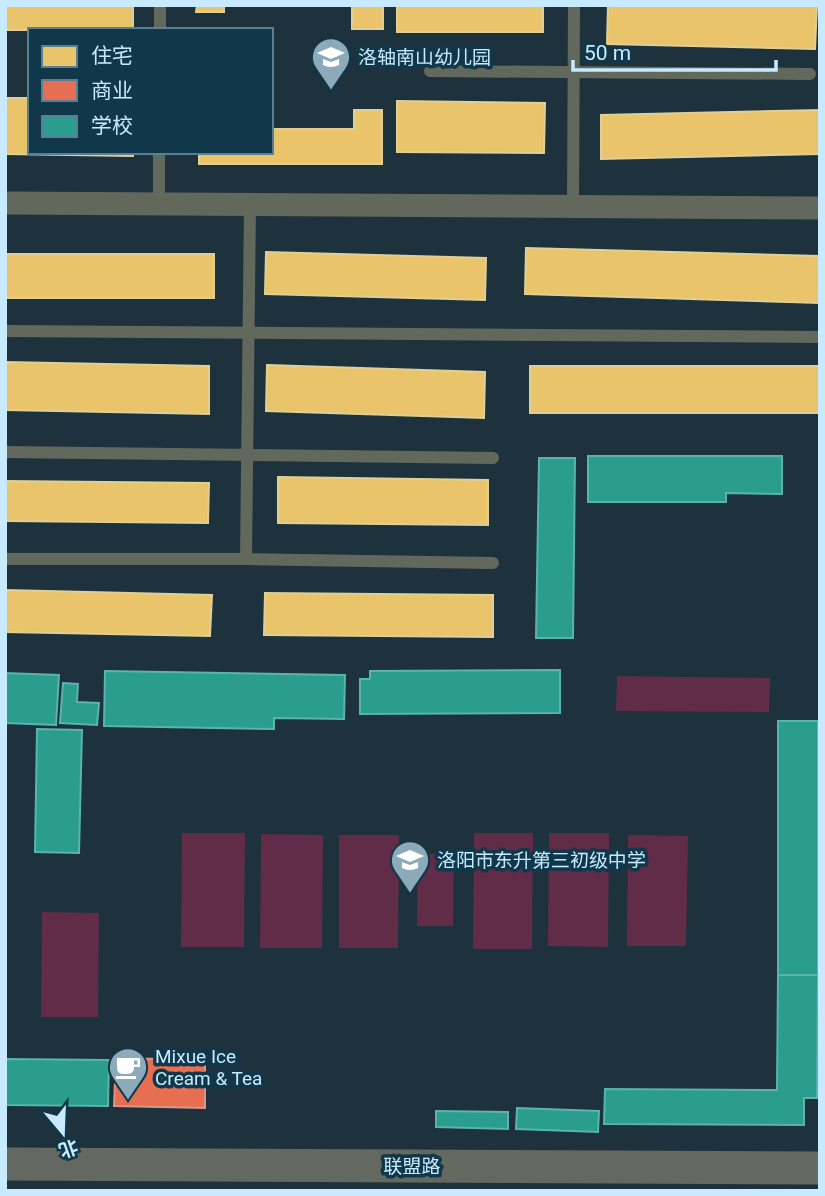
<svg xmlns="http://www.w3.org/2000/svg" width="825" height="1196" font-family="Roboto,'Noto Sans SC',sans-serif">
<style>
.green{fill:#602c48}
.homes{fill:#e9c46a;stroke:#dfcf96;stroke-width:2}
.shops{fill:#e76f51;stroke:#de9485;stroke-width:2}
.schools{fill:#2a9d8f;stroke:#59b4b0;stroke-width:2}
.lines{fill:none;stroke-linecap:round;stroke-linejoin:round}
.lane{stroke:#63685c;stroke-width:12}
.street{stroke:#63685c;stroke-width:23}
.secondary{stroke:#636960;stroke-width:33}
.labels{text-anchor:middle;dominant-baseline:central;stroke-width:7;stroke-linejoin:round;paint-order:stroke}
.poi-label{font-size:19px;fill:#c8eafe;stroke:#10374a;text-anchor:start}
.street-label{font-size:19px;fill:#c8eafe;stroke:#10374a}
</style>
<rect width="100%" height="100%" fill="#1d323d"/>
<!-- green -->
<g class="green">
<polygon points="617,676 770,678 769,712 616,711"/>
<polygon points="182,833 245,833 244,947 181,947"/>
<polygon points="474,833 533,833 532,949 473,949"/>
<polygon points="549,833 609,833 608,947 548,946"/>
<polygon points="261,834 323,835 322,948 260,948"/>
<polygon points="339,835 399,835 398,948 339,948"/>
<polygon points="628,835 688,836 686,946 627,946"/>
<polygon points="418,854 454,854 453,926 417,926"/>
<polygon points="42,912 99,913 98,1017 41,1017"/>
</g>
<!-- homes -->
<g class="homes">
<rect x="5" y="5" width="128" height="25"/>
<polygon points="197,5 224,5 224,12 196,12"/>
<rect x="352" y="5" width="31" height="24"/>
<rect x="397" y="5" width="146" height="27"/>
<polygon points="608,5 817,5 815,49 607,44"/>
<polygon points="5,98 30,98 30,152 133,152 133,156 5,154"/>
<polygon points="397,101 545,103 544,153 397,152"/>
<polygon points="354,110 382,110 382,164 199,164 199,152 271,152 271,129 354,129"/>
<polygon points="820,110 820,154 601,159 601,115"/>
<polygon points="526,248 820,256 820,303 525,294"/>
<polygon points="266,252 486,258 485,300 265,294"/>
<rect x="5" y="254" width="209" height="44"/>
<polygon points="5,362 209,366 209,414 5,410"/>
<polygon points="267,365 485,372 484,418 266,411"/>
<rect x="530" y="366" width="290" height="47"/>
<polygon points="278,477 488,480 488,525 278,523"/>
<polygon points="5,481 209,483 208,523 5,521"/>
<polygon points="5,590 212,595 210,636 5,632"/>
<polygon points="265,593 493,595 493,637 264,635"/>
</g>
<!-- shops -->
<polygon class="shops" points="116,1058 205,1060 205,1108 114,1106"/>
<!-- schools -->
<g class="schools">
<polygon points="588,456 782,456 782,494 726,493 726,502 588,502"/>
<polygon points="539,458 575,458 573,638 536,638"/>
<polygon points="560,670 560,713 360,714 360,679 370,679 370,671"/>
<polygon points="105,671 345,675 344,719 274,718 274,729 104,726"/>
<polygon points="5,673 59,675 56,725 5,723"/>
<polygon points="63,683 78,684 77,702 99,703 97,725 60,723"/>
<rect x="778" y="721" width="40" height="254"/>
<polygon points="37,729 82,730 79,853 35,852"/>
<polygon points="778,975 818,975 817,1098 804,1098 804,1125 604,1124 605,1089 777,1090"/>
<polygon points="5,1059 109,1060 108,1106 5,1105"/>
<polygon points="517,1108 599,1111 598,1132 516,1129"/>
<polygon points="436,1111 508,1112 508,1129 436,1127"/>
</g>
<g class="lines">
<!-- lane -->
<g class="lane">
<polyline points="160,30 160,5"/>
<polyline points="430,71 810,74"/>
<polyline points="159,204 159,152"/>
<polyline points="250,204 246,559 493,563"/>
<polyline points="573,207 574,5"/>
<polyline points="5,331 819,337"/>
<polyline points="5,452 493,458"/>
<polyline points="5,559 246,559"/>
</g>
<!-- street -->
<polyline class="street" points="5,203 820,208"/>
<!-- secondary -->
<polyline class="secondary" points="5,1164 820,1168"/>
</g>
<!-- icons -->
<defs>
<g id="school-pin" transform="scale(2.0125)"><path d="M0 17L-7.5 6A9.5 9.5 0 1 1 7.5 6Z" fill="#8caaba" stroke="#10374a"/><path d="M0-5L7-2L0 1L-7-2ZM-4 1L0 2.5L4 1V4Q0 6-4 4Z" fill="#fff"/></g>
<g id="cafe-pin" transform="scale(2.0125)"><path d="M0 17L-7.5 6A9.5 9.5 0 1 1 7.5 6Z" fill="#8caaba" stroke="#10374a"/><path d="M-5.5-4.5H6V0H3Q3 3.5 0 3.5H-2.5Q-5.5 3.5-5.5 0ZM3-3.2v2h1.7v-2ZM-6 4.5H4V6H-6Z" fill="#fff"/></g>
</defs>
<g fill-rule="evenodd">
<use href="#school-pin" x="331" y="57"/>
<use href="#school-pin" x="410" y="860"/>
<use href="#cafe-pin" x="128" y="1067"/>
</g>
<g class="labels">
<!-- poi labels -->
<g class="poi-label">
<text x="358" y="57">洛轴南山幼儿园</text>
<text x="437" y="860">洛阳市东升第三初级中学</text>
<text x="155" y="1056">Mixue Ice<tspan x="155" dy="22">Cream &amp; Tea</tspan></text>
</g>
<!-- street labels -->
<g class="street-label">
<text x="412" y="1166">联盟路</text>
</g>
</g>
<!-- border -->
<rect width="825" height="1196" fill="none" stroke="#c8eafe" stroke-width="14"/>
<!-- legend -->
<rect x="28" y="28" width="245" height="126" fill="#10374a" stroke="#5a7f92" stroke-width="2"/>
<rect x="42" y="46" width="35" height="21" fill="#e9c46a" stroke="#5a7f92" stroke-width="2"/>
<text x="91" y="63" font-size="21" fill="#c8eafe">住宅</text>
<rect x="42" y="80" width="35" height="21" fill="#e76f51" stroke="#5a7f92" stroke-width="2"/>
<text x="91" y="98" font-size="21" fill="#c8eafe">商业</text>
<rect x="42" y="116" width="35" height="21" fill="#2a9d8f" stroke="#5a7f92" stroke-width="2"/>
<text x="91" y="133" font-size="21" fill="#c8eafe">学校</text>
<!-- north arrow -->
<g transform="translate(63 1133) rotate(161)" stroke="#10374a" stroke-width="5" paint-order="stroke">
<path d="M0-5L12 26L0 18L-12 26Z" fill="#c8eafe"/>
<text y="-10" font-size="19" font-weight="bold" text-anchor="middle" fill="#c8eafe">北</text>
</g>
<!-- scale -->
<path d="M573 60v10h203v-10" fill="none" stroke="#c8eafe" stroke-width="3.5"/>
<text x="584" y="60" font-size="21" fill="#c8eafe" stroke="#10374a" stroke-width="5" paint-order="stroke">50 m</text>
</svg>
